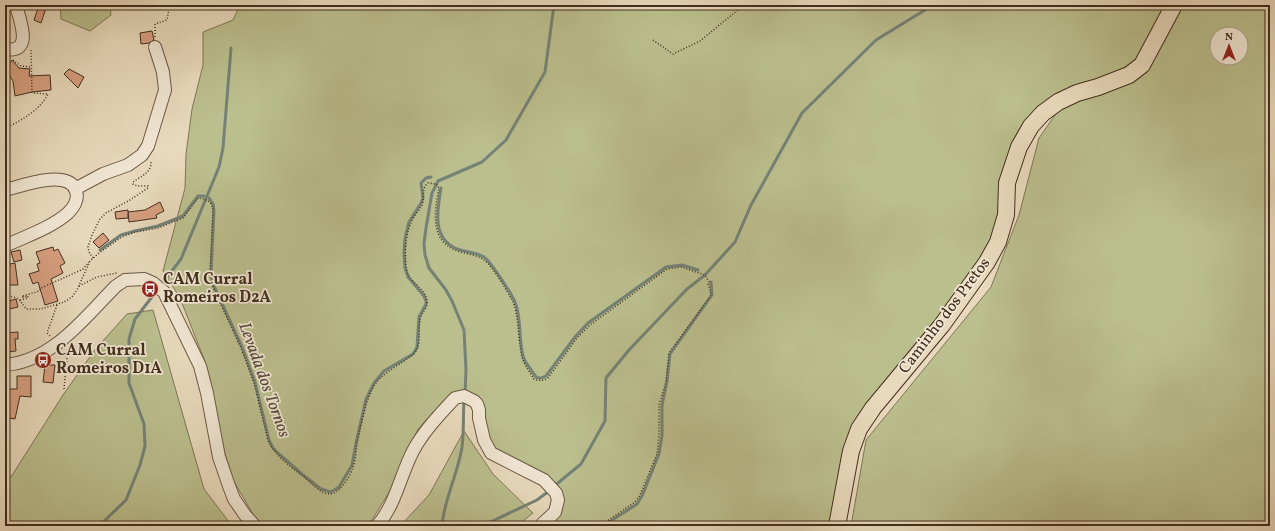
<svg xmlns="http://www.w3.org/2000/svg" width="1275" height="531" font-family="Vollkorn,serif">
<style>
.green{fill:#bbbe8d;stroke:#7e7655;fill-rule:evenodd}
.lines{fill:none;stroke-linecap:round;stroke-linejoin:round}
.stream{stroke:#758276;stroke-width:3}
.building{fill:#d79f80;stroke:#422e1d}
.minor-casing{stroke:#6c5945;stroke-width:14}
.major-casing{stroke:#422e1d;stroke-width:18}
.path{stroke:#422e1d;stroke-width:1.5;stroke-dasharray:1 2;stroke-linecap:butt}
.minor{stroke:#f0e6d3;stroke-width:12}
.major{stroke:#e8d9bc;stroke-width:16}
.labels{text-anchor:middle;dominant-baseline:central;stroke-width:3.5;stroke-linejoin:round;paint-order:stroke}
.poi-label{font-size:16px;font-weight:bold;fill:#422e1d;stroke:#f0e6d3;text-anchor:start}
.street-label{font-size:16px;fill:#422e1d;stroke:#f0e6d3}
.water-label{font-size:17px;font-style:italic;fill:#534a3b;stroke:#f0e6d3}
</style>
<rect width="100%" height="100%" fill="#e8d9bc"/>
<filter id="stains"><feTurbulence type="fractalNoise" baseFrequency=".005" numOctaves="4"/><feColorMatrix values="0 0 0 0 .2 0 0 0 0 .09 0 0 0 0 .02 0 0 0 .5 -.17"/></filter>
<radialGradient id="worn" r=".72"><stop offset=".6" stop-color="#630" stop-opacity="0"/><stop offset="1" stop-color="#630" stop-opacity=".3"/></radialGradient>
<!-- green -->
<g class="green">
<polygon points="60,5 110,5 111,15 90,31 61,19"/>
<path d="M 240,5 L 1270,5 L 1270,526 L 851,526 L 866,440 L 991,287 L 1019,215 L 1039,138 L 1067,98 L 1031,126 L 998,242 L 851,451 L 837,526 L 540,526 L 545,522 L 556,493 L 491,453 L 479,410 L 452,393 L 447,397 L 418,429 L 390,491 L 368,526 L 262,526 L 257,521 L 233,480 L 215,420 L 204,359 L 180,298 L 163,271 L 185,188 L 186,154 L 192,109 L 203,65 L 203,32 L 233,20 ZM 1217,34 L 1241,34 L 1241,58 L 1217,58 Z"/>
<polygon points="153,310 204,489 232,526 5,526 5,474 11,477 63,395 94,351 127,314"/>
<polygon points="464,431 493,474 533,513 517,526 400,526 429,495"/>
</g>
<g class="lines">
<!-- stream -->
<g class="stream">
<path d="M 441,188 C 438,208 431,236 455,248 C 464,252 475,252 484,257 C 491,262 511,293 515,302 C 522,318 518,342 524,359 C 527,365 532,371 536,377 C 540,379 543,378 546,376 L 575,337 L 588,323 L 666,267 L 682,265 L 698,270"/>
<polyline points="209,198 213,204 214,210 211,273 213,284 242,347 255,382 269,440 273,448 279,454 303,475 321,489 331,492 339,487 352,465 356,443 366,399 374,383 384,371 413,354 417,347 419,317 426,304 426,301 424,296 408,277 405,268 404,253 405,238 409,222 421,203 423,198 421,183 426,178 431,177"/>
<polyline points="100,250 121,235 135,231 158,226 183,216 198,196 204,196"/>
<polyline points="161,285 181,259 219,167 223,148 231,48"/>
<polyline points="465,394 466,370 464,330 452,301 446,290 429,268 425,255 424,243 426,228 432,193 438,181 482,162 506,140 545,72 554,5"/>
<polyline points="553,487 581,464 605,421 606,378 629,350 687,289 705,275 735,242 751,205 802,113 876,40 933,5"/>
<polyline points="99,526 126,500 140,465 145,446 144,424 129,383 129,339 135,319 158,289"/>
<path d="M 442,526 C 444,499 458,474 462,447 C 464,431 463,415 464,400"/>
<polyline points="482,526 537,500 549,491"/>
<polyline points="603,526 637,504 642,496 659,454 662,436 662,405 667,382 670,354 712,295 711,282"/>
</g>
</g>
<!-- building -->
<g class="building">
<polygon points="39,5 46,8 41,23 34,20"/>
<polygon points="152,31 154,40 149,43 141,44 140,33"/>
<polygon points="5,60 10,63 12,60 19,68 30,69 29,76 50,75 51,90 32,92 15,96 13,81 5,69"/>
<polygon points="69,69 84,77 78,88 64,74"/>
<polygon points="160,202 164,211 156,215 157,218 129,222 128,212 145,210"/>
<polygon points="128,210 128,218 116,219 115,212"/>
<polygon points="103,233 109,240 99,248 93,242"/>
<polygon points="53,247 54,251 58,249 65,263 60,266 63,273 51,279 58,301 45,305 38,282 33,284 29,274 39,271 37,264 40,263 36,252"/>
<polygon points="20,250 22,260 14,262 11,252"/>
<polygon points="15,263 18,285 7,285 5,265"/>
<polygon points="16,299 18,307 5,310 5,302"/>
<polygon points="18,332 18,339 15,339 16,351 5,352 5,333"/>
<polygon points="45,365 55,365 53,383 43,382"/>
<polygon points="17,376 31,376 31,397 20,396 15,419 5,417 8,401 6,401 6,389 17,389"/>
</g>
<g class="lines">
<!-- minor casing -->
<g class="minor-casing">
<g id="minor">
<path d="M 5,49 C 34,54 20,21 16,5"/>
<polyline points="75,189 103,174 128,165 142,155 148,146 165,90 163,72 155,47"/>
<path d="M 5,190 C 21,186 69,168 76,191 C 79,200 74,207 68,213 C 51,228 26,236 5,246"/>
<path d="M 5,365 C 53,361 84,318 116,286 L 125,280 L 144,279 L 153,283 L 164,292 L 200,366 L 207,393 L 219,457 L 229,486 L 234,499 L 245,515 L 255,526"/>
<path d="M 377,526 C 396,504 400,476 413,451 C 423,432 440,414 455,398 L 464,396 L 474,401 L 477,404 L 479,410 L 479,418 L 484,440 L 491,453 L 544,480 L 556,493 L 558,500 L 555,512 L 540,526"/>
</g>
</g>
<!-- major casing -->
<g class="major-casing">
<polyline id="major" points="837,526 851,451 859,429 873,408 942,325 987,262 998,242 1006,215 1007,183 1019,147 1031,126 1043,113 1058,102 1077,93 1098,87 1129,75 1142,65 1174,5"/>
</g>
<!-- path -->
<g class="path">
<polyline points="175,5 179,8 189,7"/>
<polyline points="155,37 155,24 167,20 169,9 168,5"/>
<polyline points="653,40 673,54 700,41 744,5"/>
<polyline points="13,60 21,66 31,67"/>
<path d="M 5,128 C 21,121 40,110 48,94 L 32,93 L 31,50"/>
<polyline points="5,140 8,135 8,127"/>
<path d="M 93,258 L 89,252 L 88,247 L 92,235 L 100,219 L 106,213 L 130,200 L 148,188 L 148,186 L 137,186 L 133,184 L 133,182 C 141,176 152,173 151,161"/>
<polyline points="79,286 97,277 117,273"/>
<polyline points="23,296 39,291 41,288 79,271 83,269 89,262"/>
<path d="M 5,297 C 17,295 20,300 26,309 L 41,309 L 64,302 L 72,297 L 77,290 L 90,261 L 99,253 L 122,237 L 135,232 L 158,228 L 183,218 L 198,198 C 207,199 212,202 213,210 L 210,273 L 212,285 L 241,348 L 254,383 L 268,440 C 275,457 294,469 308,480 C 314,486 324,497 334,493 C 342,489 351,475 353,467 C 356,459 356,451 357,443 C 361,426 366,396 376,383 C 385,370 414,358 417,349 C 421,340 418,329 420,319 C 421,313 427,309 427,303 C 428,292 414,284 409,276 C 403,265 405,234 411,223 C 413,216 419,211 422,205 C 425,197 421,188 428,183 L 436,184 L 439,188 C 435,210 429,239 455,250 C 464,254 476,254 484,260 C 495,269 505,288 512,300 C 519,312 518,342 522,357 C 524,365 530,372 534,379 C 539,381 543,381 548,378 L 577,338 L 590,325 L 667,269 L 681,267 L 705,275 L 709,282 L 708,283 L 711,295 L 669,353 L 666,382 L 659,405 L 659,436 L 657,454 L 640,495 L 635,502 L 600,526"/>
<polyline points="20,300 28,298 28,296 23,297 23,296"/>
<polyline points="50,336 47,333 57,305"/>
<polyline points="64,353 67,358 64,389"/>
</g>
<!-- minor -->
<use href="#minor" class="minor"/>
<!-- major -->
<use href="#major" class="major"/>
</g>
<!-- icons -->
<defs>
<g id="bus-disc" transform="scale(0.9)"><circle r="9.5" fill="#8f2418" stroke="#f0e6d3"/><path d="M-5-6H5V4H4V6H2V4H-2V6H-4V4H-5ZM-3.5-4V0h7V-4ZM-3.5 1.2v1.5H-2V1.2ZM2 1.2v1.5H3.5V1.2Z" fill="#fff"/></g>
</defs>
<g fill-rule="evenodd">
<use href="#bus-disc" x="150" y="289"/>
<use href="#bus-disc" x="43" y="360"/>
</g>
<g class="labels">
<!-- poi labels -->
<g class="poi-label">
<text x="163" y="280">CAM Curral<tspan x="163" dy="18">Romeiros D2A</tspan></text>
<text x="56" y="351">CAM Curral<tspan x="56" dy="18">Romeiros D1A</tspan></text>
</g>
<!-- street labels -->
<g class="street-label">
<text transform="translate(945 316) rotate(-53)">Caminho dos Pretos</text>
</g>
<!-- water labels -->
<g class="water-label">
<text transform="translate(264 380) rotate(70)">Levada dos Tornos</text>
</g>
</g>
<!-- margin -->
<rect width="1275" height="531" fill="none" stroke="#e8d9bc" stroke-width="20"/>
<rect x="6" y="6" width="1263" height="519" fill="none" stroke="#422e1d" stroke-width="2"/>
<rect x="10" y="10" width="1255" height="511" fill="none" stroke="#422e1d"/>
<!-- north arrow -->
<g transform="translate(1229 46)"><circle r="19" fill="#f0e6d3" stroke="#aa9c8a"/>
<path d="M0-3L7 15L0 10L-7 15Z" fill="#8f2418"/>
<text y="-6" font-size="11" font-weight="bold" text-anchor="middle" fill="#422e1d">N</text>
</g>
<rect width="100%" height="100%" filter="url(#stains)"/>
<rect width="100%" height="100%" fill="url(#worn)"/>
</svg>
